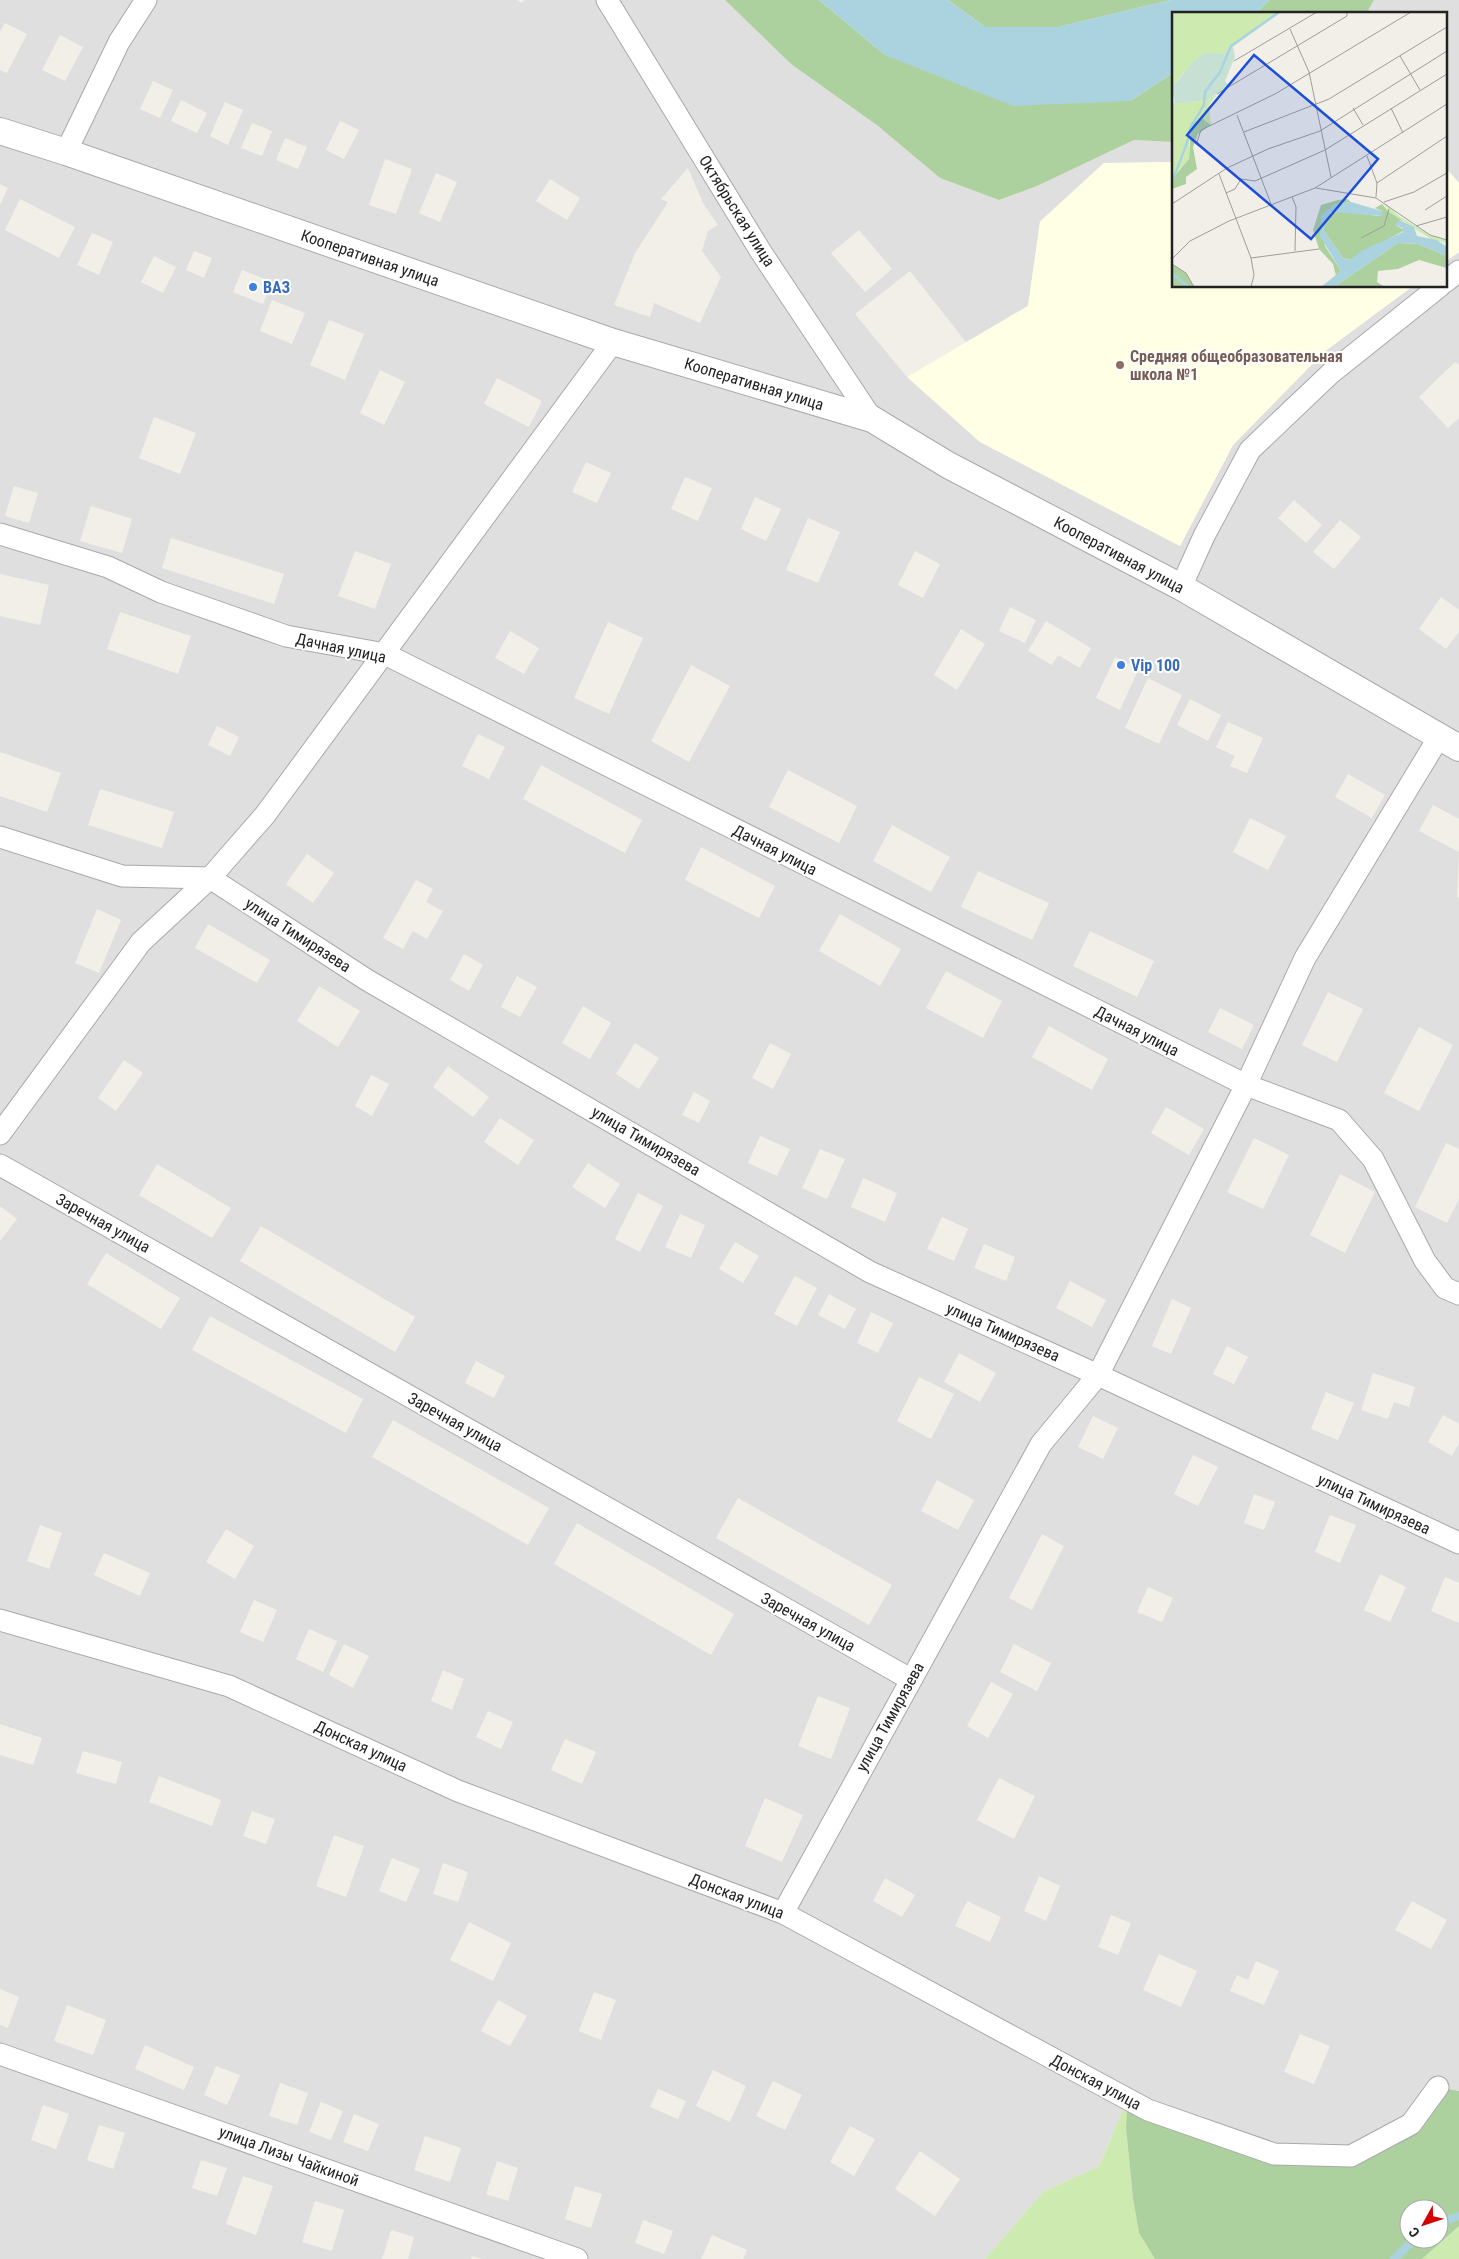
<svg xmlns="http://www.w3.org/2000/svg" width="1459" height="2259" font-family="'Roboto Condensed',sans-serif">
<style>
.residential{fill:#e0dfdf;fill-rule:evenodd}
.education{fill:#ffffe5}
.grass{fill:#cdebb0}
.forest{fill:#add19e;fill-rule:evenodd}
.water{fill:#aad3df}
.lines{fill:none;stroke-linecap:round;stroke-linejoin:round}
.stream{stroke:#aad3df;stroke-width:8}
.minor-casing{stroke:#a9a9a9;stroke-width:23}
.tertiary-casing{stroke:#a9a9a9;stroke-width:28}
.minor{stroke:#fff;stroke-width:21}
.tertiary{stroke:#fff;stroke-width:26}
.shop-dot{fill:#3f7fe0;stroke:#fff;stroke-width:2}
.education-dot{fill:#8d6e63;stroke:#fff;stroke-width:2}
.labels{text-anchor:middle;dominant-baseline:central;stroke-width:4;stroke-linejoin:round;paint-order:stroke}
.street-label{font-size:16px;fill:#222;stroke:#fff}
.shop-label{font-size:16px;font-weight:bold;fill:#366cbe;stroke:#fff;text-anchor:start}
.education-label{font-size:16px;font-weight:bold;fill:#785e54;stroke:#fff;text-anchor:start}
.inset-river{fill:none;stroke:#aad3df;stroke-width:2.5}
.inset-road{fill:none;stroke:#9f9d99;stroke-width:1}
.view{fill:#1d4ed8;fill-opacity:0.15;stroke:#1d4ed8;stroke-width:2.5}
.inset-edge{fill:none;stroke:#222;stroke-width:2.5}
</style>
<rect width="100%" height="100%" fill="#f2efe9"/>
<!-- residential -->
<g class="residential">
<path d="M 0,0 L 517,0 L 521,3 L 525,0 L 725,0 L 791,64 L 878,126 L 940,178 L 999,200 L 1037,186 L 1134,140 L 1173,142 L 1173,162 L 1104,163 L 1040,221 L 1028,306 L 966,342 L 910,271 L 855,314 L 907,377 L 980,442 L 1180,546 L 1233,445 L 1324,352 L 1413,286 L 1445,286 L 1445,262 L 1459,252 L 1459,365 L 1455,362 L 1419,397 L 1448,428 L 1459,418 L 1459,610 L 1441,597 L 1419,629 L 1446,649 L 1459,632 L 1459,819 L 1433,805 L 1419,831 L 1459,852 L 1457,897 L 1459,898 L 1459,1149 L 1446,1143 L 1415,1207 L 1447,1223 L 1459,1199 L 1459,1424 L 1443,1415 L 1428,1442 L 1452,1456 L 1459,1443 L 1459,1583 L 1445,1577 L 1431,1611 L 1459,1623 L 1459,2091 L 1438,2087 L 1411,2124 L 1351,2156 L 1112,2135 L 1099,2166 L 1043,2192 L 985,2259 L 743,2259 L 747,2250 L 712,2235 L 701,2259 L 483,2259 L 472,2256 L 471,2259 L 408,2259 L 414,2237 L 391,2230 L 382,2259 L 0,2259 L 0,2025 L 8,2028 L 19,1997 L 0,1989 L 0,1755 L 33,1765 L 42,1738 L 0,1724 L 0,1241 L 17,1219 L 0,1206 L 0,796 L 47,812 L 61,773 L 0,752 L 0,616 L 40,625 L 49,585 L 0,574 L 0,205 L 8,188 L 0,184 L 0,70 L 7,73 L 27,34 L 5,23 L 0,32 ZM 60,35 L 83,47 L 65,81 L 42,70 ZM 153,81 L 173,90 L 160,118 L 140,109 ZM 181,100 L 207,113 L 197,133 L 171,121 ZM 225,102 L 243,110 L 228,145 L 210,136 ZM 340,121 L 359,130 L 344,159 L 326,150 ZM 252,123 L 272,131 L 262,156 L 241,148 ZM 285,138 L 307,147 L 298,169 L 276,160 ZM 385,159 L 412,169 L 396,214 L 369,205 ZM 688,168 L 703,203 L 718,225 L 708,231 L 702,251 L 721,277 L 700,323 L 654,303 L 650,317 L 614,305 L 635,253 L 668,202 L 661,199 ZM 436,173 L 457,182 L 440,222 L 419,213 ZM 550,179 L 580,198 L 567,220 L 536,201 ZM 20,199 L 75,227 L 59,258 L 5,230 ZM 859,230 L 892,269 L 865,292 L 831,253 ZM 92,233 L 113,242 L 99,275 L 77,265 ZM 194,251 L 212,258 L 204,278 L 186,270 ZM 154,256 L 176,267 L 163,293 L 141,282 ZM 242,270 L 272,282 L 263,304 L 233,292 ZM 272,300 L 305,313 L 292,344 L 260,331 ZM 329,320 L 364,334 L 345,380 L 310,365 ZM 380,370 L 405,382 L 384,425 L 360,413 ZM 497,378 L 542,401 L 529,427 L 484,404 ZM 154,417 L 196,433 L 180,474 L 139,458 ZM 586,462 L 611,473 L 597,503 L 572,492 ZM 685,477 L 712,488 L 698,521 L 671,509 ZM 14,486 L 38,493 L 29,523 L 5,516 ZM 755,497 L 781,509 L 766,541 L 741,529 ZM 1294,500 L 1322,525 L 1306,543 L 1278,518 ZM 91,506 L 132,519 L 122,553 L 80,541 ZM 808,518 L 840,532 L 818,583 L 786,570 ZM 1340,520 L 1361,537 L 1334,569 L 1313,552 ZM 171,538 L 284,574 L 274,604 L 162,568 ZM 355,551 L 391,564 L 375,609 L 338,596 ZM 915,551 L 940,564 L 923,598 L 898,585 ZM 1010,607 L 1036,620 L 1025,643 L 999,631 ZM 120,612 L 191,636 L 178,674 L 107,649 ZM 1046,621 L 1091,648 L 1080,668 L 1058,655 L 1052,665 L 1028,651 ZM 608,622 L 643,638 L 609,714 L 574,698 ZM 961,629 L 985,644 L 957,690 L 934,675 ZM 510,631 L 539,648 L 524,674 L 495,658 ZM 1115,657 L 1139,668 L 1120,710 L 1096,698 ZM 691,665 L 730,686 L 689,762 L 651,741 ZM 1148,678 L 1182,695 L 1159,744 L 1125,728 ZM 1190,699 L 1221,715 L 1208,741 L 1177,725 ZM 1228,722 L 1263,738 L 1247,773 L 1230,766 L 1235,756 L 1216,747 ZM 217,726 L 239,737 L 230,756 L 208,745 ZM 478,734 L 505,747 L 489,779 L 462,766 ZM 541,765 L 642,820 L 625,853 L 523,799 ZM 788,770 L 857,806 L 839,843 L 769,807 ZM 1348,774 L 1385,795 L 1372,818 L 1335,797 ZM 100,789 L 174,812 L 162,848 L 88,825 ZM 1250,818 L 1286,836 L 1268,870 L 1233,852 ZM 892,825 L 950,857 L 931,892 L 873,861 ZM 701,847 L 775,886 L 759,918 L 685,880 ZM 307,854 L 334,873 L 313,903 L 286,884 ZM 978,871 L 1049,903 L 1032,940 L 961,907 ZM 416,880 L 433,889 L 426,902 L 443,911 L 427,939 L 413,931 L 403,949 L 383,938 ZM 97,909 L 121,920 L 99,973 L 75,963 ZM 840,914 L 901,949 L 880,986 L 819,951 ZM 208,924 L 270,960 L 257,983 L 195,948 ZM 1090,931 L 1154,961 L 1137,997 L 1073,966 ZM 464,954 L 483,965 L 469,991 L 450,980 ZM 946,971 L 1002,1001 L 983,1038 L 926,1008 ZM 517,976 L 537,987 L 520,1017 L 501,1007 ZM 319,986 L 360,1011 L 338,1047 L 297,1021 ZM 1328,992 L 1363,1009 L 1337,1062 L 1302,1045 ZM 583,1006 L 611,1023 L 590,1059 L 562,1043 ZM 1220,1008 L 1254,1025 L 1242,1049 L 1208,1032 ZM 1049,1026 L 1108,1059 L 1092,1090 L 1032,1057 ZM 1419,1027 L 1453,1045 L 1419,1111 L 1384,1093 ZM 635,1043 L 659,1058 L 639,1089 L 616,1074 ZM 770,1043 L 791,1054 L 773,1089 L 752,1078 ZM 124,1060 L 143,1073 L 116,1111 L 98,1098 ZM 448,1066 L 489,1097 L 473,1117 L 433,1087 ZM 371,1075 L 389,1084 L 372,1116 L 355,1106 ZM 694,1092 L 710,1101 L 699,1123 L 682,1115 ZM 1166,1107 L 1204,1129 L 1189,1155 L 1151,1133 ZM 500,1118 L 534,1140 L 518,1165 L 484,1142 ZM 760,1136 L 790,1149 L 777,1176 L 748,1163 ZM 1254,1138 L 1289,1155 L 1263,1209 L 1227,1192 ZM 820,1149 L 845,1159 L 827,1199 L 802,1188 ZM 588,1163 L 620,1184 L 605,1208 L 572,1187 ZM 157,1164 L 231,1208 L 212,1238 L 139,1195 ZM 1340,1174 L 1375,1192 L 1345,1253 L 1310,1235 ZM 863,1178 L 897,1193 L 885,1222 L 851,1207 ZM 638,1193 L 663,1206 L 640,1252 L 615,1239 ZM 680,1214 L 705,1225 L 691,1258 L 665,1247 ZM 942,1217 L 968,1229 L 954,1261 L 927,1249 ZM 261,1226 L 415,1317 L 395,1352 L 240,1261 ZM 735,1242 L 759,1256 L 743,1283 L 719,1269 ZM 984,1244 L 1015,1257 L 1006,1281 L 974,1268 ZM 106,1253 L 180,1298 L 161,1329 L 87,1284 ZM 795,1276 L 817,1288 L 797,1326 L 774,1314 ZM 1070,1281 L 1106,1300 L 1092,1327 L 1056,1308 ZM 829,1294 L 856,1309 L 845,1329 L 818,1315 ZM 1172,1299 L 1191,1308 L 1171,1354 L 1152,1346 ZM 871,1312 L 893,1323 L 878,1353 L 857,1343 ZM 210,1316 L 363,1399 L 346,1433 L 192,1350 ZM 1227,1346 L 1248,1357 L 1234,1384 L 1213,1374 ZM 959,1353 L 996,1373 L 980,1402 L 944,1382 ZM 476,1361 L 505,1376 L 494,1398 L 465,1383 ZM 1373,1373 L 1415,1387 L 1409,1407 L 1394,1402 L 1388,1419 L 1361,1410 ZM 919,1377 L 954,1394 L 931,1439 L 897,1421 ZM 1326,1392 L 1354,1403 L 1338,1440 L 1311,1429 ZM 1093,1416 L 1118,1428 L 1103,1459 L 1078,1447 ZM 393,1420 L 549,1508 L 528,1545 L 372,1457 ZM 1193,1455 L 1218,1467 L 1198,1506 L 1174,1494 ZM 937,1480 L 974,1500 L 958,1530 L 921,1511 ZM 1254,1494 L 1275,1502 L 1264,1530 L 1244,1523 ZM 738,1498 L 892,1585 L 869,1625 L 716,1538 ZM 1330,1515 L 1356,1525 L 1340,1563 L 1315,1552 ZM 577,1523 L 734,1614 L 711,1655 L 554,1564 ZM 40,1525 L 62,1533 L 49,1569 L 27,1561 ZM 226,1529 L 254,1546 L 235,1579 L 206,1562 ZM 1042,1534 L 1064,1546 L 1032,1610 L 1009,1598 ZM 104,1553 L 150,1573 L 140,1596 L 94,1575 ZM 1380,1574 L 1406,1587 L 1390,1622 L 1364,1610 ZM 1148,1587 L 1173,1598 L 1162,1622 L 1137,1612 ZM 254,1600 L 277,1610 L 263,1642 L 240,1632 ZM 309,1629 L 337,1641 L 323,1672 L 296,1659 ZM 344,1644 L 369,1656 L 353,1688 L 329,1675 ZM 1014,1644 L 1051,1663 L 1037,1691 L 1000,1672 ZM 443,1670 L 464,1679 L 452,1710 L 431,1701 ZM 991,1682 L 1013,1694 L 988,1738 L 967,1726 ZM 818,1696 L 850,1708 L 831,1759 L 798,1746 ZM 488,1711 L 513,1722 L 501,1749 L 476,1737 ZM 565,1739 L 596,1752 L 582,1784 L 551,1770 ZM 83,1751 L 122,1762 L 116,1784 L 76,1773 ZM 159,1776 L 221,1800 L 212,1826 L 149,1802 ZM 999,1778 L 1035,1796 L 1014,1839 L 977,1820 ZM 765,1798 L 803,1815 L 782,1862 L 745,1846 ZM 252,1811 L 275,1819 L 266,1844 L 243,1836 ZM 334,1835 L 364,1846 L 346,1897 L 316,1886 ZM 392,1858 L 420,1869 L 406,1902 L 379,1891 ZM 443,1863 L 468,1872 L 458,1902 L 433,1894 ZM 1039,1876 L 1060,1886 L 1046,1921 L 1024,1911 ZM 885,1878 L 915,1895 L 902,1917 L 873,1901 ZM 967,1901 L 1001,1917 L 990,1942 L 955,1926 ZM 1412,1901 L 1447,1920 L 1431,1949 L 1395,1930 ZM 1111,1915 L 1131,1923 L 1118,1955 L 1098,1947 ZM 469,1922 L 511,1943 L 493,1981 L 450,1960 ZM 1159,1954 L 1197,1971 L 1181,2007 L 1143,1990 ZM 1256,1961 L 1279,1971 L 1264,2005 L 1230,1991 L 1237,1975 L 1248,1980 ZM 594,1992 L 616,2000 L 601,2040 L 579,2031 ZM 498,2000 L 527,2016 L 510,2046 L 481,2031 ZM 67,2005 L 106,2020 L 93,2055 L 54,2041 ZM 1300,2034 L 1330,2046 L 1314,2084 L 1284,2072 ZM 145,2045 L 194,2067 L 184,2090 L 135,2069 ZM 216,2066 L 240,2075 L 227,2105 L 204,2095 ZM 713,2070 L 746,2086 L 730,2122 L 696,2106 ZM 773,2081 L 802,2095 L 785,2130 L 756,2116 ZM 280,2083 L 308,2093 L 297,2125 L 269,2116 ZM 658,2089 L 686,2101 L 678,2119 L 650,2107 ZM 321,2102 L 343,2111 L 331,2140 L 309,2132 ZM 43,2105 L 69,2114 L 56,2149 L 31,2140 ZM 354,2114 L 379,2124 L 368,2151 L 343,2142 ZM 99,2125 L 125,2133 L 113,2169 L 87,2160 ZM 850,2126 L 875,2139 L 854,2176 L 830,2162 ZM 425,2136 L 461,2148 L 450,2182 L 414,2170 ZM 920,2151 L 960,2179 L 935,2216 L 895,2189 ZM 201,2160 L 227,2168 L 217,2196 L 192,2188 ZM 497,2161 L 518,2168 L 508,2201 L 486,2194 ZM 243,2176 L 273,2186 L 256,2235 L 226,2224 ZM 575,2186 L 602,2194 L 591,2228 L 565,2219 ZM 315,2201 L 344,2210 L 332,2251 L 302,2242 ZM 643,2220 L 673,2231 L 664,2254 L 635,2243 Z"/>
<polygon points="1374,0 1459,0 1459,183 1445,167 1445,14 1366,14"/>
</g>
<!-- education -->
<g class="education">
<polygon points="1173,162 1173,286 1413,286 1324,352 1233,445 1180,546 980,442 907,377 1028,306 1040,222 1104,163"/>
<polygon points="1445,167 1459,183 1459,252 1445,262"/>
</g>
<!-- grass -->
<g class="grass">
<polygon points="1128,2099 1126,2127 1133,2199 1139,2233 1155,2259 985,2259 1043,2192 1099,2166"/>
<polygon points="1459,2226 1459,2259 1422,2259"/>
</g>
<!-- forest -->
<g class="forest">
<polygon points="725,0 819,0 885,55 1130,101 1173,73 1173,142 1134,140 1037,186 999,200 940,178 878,126 791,64"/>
<polygon points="948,0 1171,0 1058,27 985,27"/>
<polygon points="1269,0 1374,0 1366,14 1255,14"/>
<path d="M 1438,2087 L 1459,2091 L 1459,2226 L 1422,2259 L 1155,2259 L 1139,2233 L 1133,2199 L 1126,2127 L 1128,2099 L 1274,2154 L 1351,2156 L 1411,2124 ZM 1409,2209 L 1439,2209 L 1439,2239 L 1409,2239 Z"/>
</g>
<!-- water -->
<polygon class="water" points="819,0 948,0 985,27 1057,27 1171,0 1269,0 1255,14 1173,14 1173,73 1130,101 1013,106 885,55"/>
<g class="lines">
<!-- stream -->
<g class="stream">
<polyline points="1439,2223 1459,2216"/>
<polyline points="1394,2259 1415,2239"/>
</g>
<!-- minor casing -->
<g class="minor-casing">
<g id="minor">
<polyline points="607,0 761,252 872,419"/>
<polyline points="66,152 119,42 146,0"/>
<polyline points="1445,282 1459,271"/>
<polyline points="0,534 108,567 161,592 286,636 385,654 1246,1085 1339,1120 1373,1159 1425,1261 1445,1288 1459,1294"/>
<polyline points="1181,587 1204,536 1250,450 1331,373 1440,286"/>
<polyline points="0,837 122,876 210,878 367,980 870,1272 1098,1375 1459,1543"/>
<polyline points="0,1134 141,942 210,878 265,815 613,342"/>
<polyline points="0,1165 910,1679"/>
<polyline points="0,1620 229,1686 458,1791 783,1913 1148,2110 1274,2154 1351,2156 1411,2124 1438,2087"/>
<polyline points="783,1913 1041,1444 1098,1375 1246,1085 1305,958 1439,737"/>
<polyline points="0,2054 577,2259"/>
</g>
</g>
<!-- tertiary casing -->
<g class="tertiary-casing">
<polyline id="tertiary" points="0,131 66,152 613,342 872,419 948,465 1181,587 1459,748"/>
</g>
<!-- minor -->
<use href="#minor" class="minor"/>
<!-- tertiary -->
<use href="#tertiary" class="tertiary"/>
</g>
<!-- markers -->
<g class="shop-dot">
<circle cx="253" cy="287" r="5"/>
<circle cx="1121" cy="665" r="5"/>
</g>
<circle class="education-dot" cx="1120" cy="365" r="5"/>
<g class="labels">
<!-- street labels -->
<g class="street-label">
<text transform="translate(737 211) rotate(58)">Октябрьская улица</text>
<text transform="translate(370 258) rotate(19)">Кооперативная улица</text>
<text transform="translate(754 384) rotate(17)">Кооперативная улица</text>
<text transform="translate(1119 555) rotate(28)">Кооперативная улица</text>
<text transform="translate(341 648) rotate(12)">Дачная улица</text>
<text transform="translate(775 850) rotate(27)">Дачная улица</text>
<text transform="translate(298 935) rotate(33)">улица Тимирязева</text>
<text transform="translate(1137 1031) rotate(27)">Дачная улица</text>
<text transform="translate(646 1141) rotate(30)">улица Тимирязева</text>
<text transform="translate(103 1223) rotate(29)">Заречная улица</text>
<text transform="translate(1003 1332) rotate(24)">улица Тимирязева</text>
<text transform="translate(455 1422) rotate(29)">Заречная улица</text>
<text transform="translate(1374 1504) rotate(25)">улица Тимирязева</text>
<text transform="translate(808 1622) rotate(29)">Заречная улица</text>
<text transform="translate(890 1717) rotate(-61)">улица Тимирязева</text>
<text transform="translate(361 1746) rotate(25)">Донская улица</text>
<text transform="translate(737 1896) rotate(21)">Донская улица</text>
<text transform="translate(1096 2082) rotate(28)">Донская улица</text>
<text transform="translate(289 2156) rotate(20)">улица Лизы Чайкиной</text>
</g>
<!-- shop labels -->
<g class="shop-label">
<text x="263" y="287">ВАЗ</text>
<text x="1131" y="665">Vip 100</text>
</g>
<!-- education labels -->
<g class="education-label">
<text x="1130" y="356">Средняя общеобразовательная<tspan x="1130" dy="18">школа №1</tspan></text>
</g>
</g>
<!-- overview -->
<g transform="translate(1172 12)">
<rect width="275" height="275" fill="#f2efe9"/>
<path d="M 0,0 L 107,0 L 108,1 L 51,42 L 11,61 L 0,75 ZM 45,82 L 37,93 L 39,113 L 31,107 L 17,117 L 17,147 L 0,167 L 0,89 L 3,92 L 35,88 ZM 212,190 L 228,205 L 258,223 L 275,228 L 275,231 L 259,227 L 226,206 L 217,200 Z" fill="#cdebb0"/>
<path d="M 31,107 L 39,113 L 26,122 L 21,135 L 25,157 L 14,165 L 14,172 L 0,177 L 0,167 L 17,147 L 19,111 ZM 166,188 L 175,187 L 179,190 L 162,193 L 149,205 L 153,234 L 169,259 L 164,264 L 161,252 L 147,237 L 141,218 L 149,193 ZM 210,192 L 217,200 L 231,209 L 227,208 L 225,214 L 233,218 L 178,248 L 171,246 L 151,218 L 156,204 L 166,199 L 207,204 L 210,199 L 203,196 ZM 226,231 L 246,232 L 275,244 L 275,256 L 247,248 L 226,257 L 206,259 L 205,270 L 213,275 L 162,275 ZM 0,252 L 14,261 L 22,275 L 0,275 Z" fill="#add19e"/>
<path d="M 61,34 L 63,45 L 53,69 L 57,74 L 35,88 L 3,92 L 0,75 L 22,49 L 33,41 L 51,42 Z" fill="#c6e0d4"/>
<path d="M 179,190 L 210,199 L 211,204 L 159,200 L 151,218 L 171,246 L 178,248 L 189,239 L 231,220 L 231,216 L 223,213 L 227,208 L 242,215 L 245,224 L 265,228 L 275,235 L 275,244 L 246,232 L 226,231 L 162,275 L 149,275 L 169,259 L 148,224 L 149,205 L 162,193 Z" fill="#aad3df"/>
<path class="inset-river" d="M 0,170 L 18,123 L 18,116 L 32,93 L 33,80 L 48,60 L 59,34 L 107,0M 0,261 L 16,275"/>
<path class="inset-road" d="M 118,17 L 137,60 L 159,165M 228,44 L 248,78M 62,49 L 145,0M 45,82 L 175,4 L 175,0M 181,96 L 191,113M 219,96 L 231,121M 65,103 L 99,192M 72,120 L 157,87 L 275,15M 25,130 L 29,118 L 103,82 L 239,0M 195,144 L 205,171 L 204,185M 47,162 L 79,246 L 82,263 L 79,275M 205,171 L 275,124M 144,176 L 204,186 L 258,223 L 275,228M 54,181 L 63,177 L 69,167 L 83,169 L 153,138 L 275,62M 120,185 L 124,195 L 123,239M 212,190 L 242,180 L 275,161M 0,192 L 55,156 L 96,137 L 148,119 L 275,39M 253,198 L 275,184M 244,214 L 275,205M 189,226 L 212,214 L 217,197M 79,246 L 147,237M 0,247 L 18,229 L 57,209 L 143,176 L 275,92M 0,252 L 14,261 L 22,275"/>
<path class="view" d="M 82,43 L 206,147 L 139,227 L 15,123 Z"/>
<rect width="275" height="275" class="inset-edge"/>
</g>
<!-- north arrow -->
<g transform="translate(1424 2224) rotate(230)"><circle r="24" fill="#ffffff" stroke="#a7a7a7"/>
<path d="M0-4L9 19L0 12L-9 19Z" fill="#d40000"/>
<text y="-8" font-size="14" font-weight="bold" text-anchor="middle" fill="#222222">С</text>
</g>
</svg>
